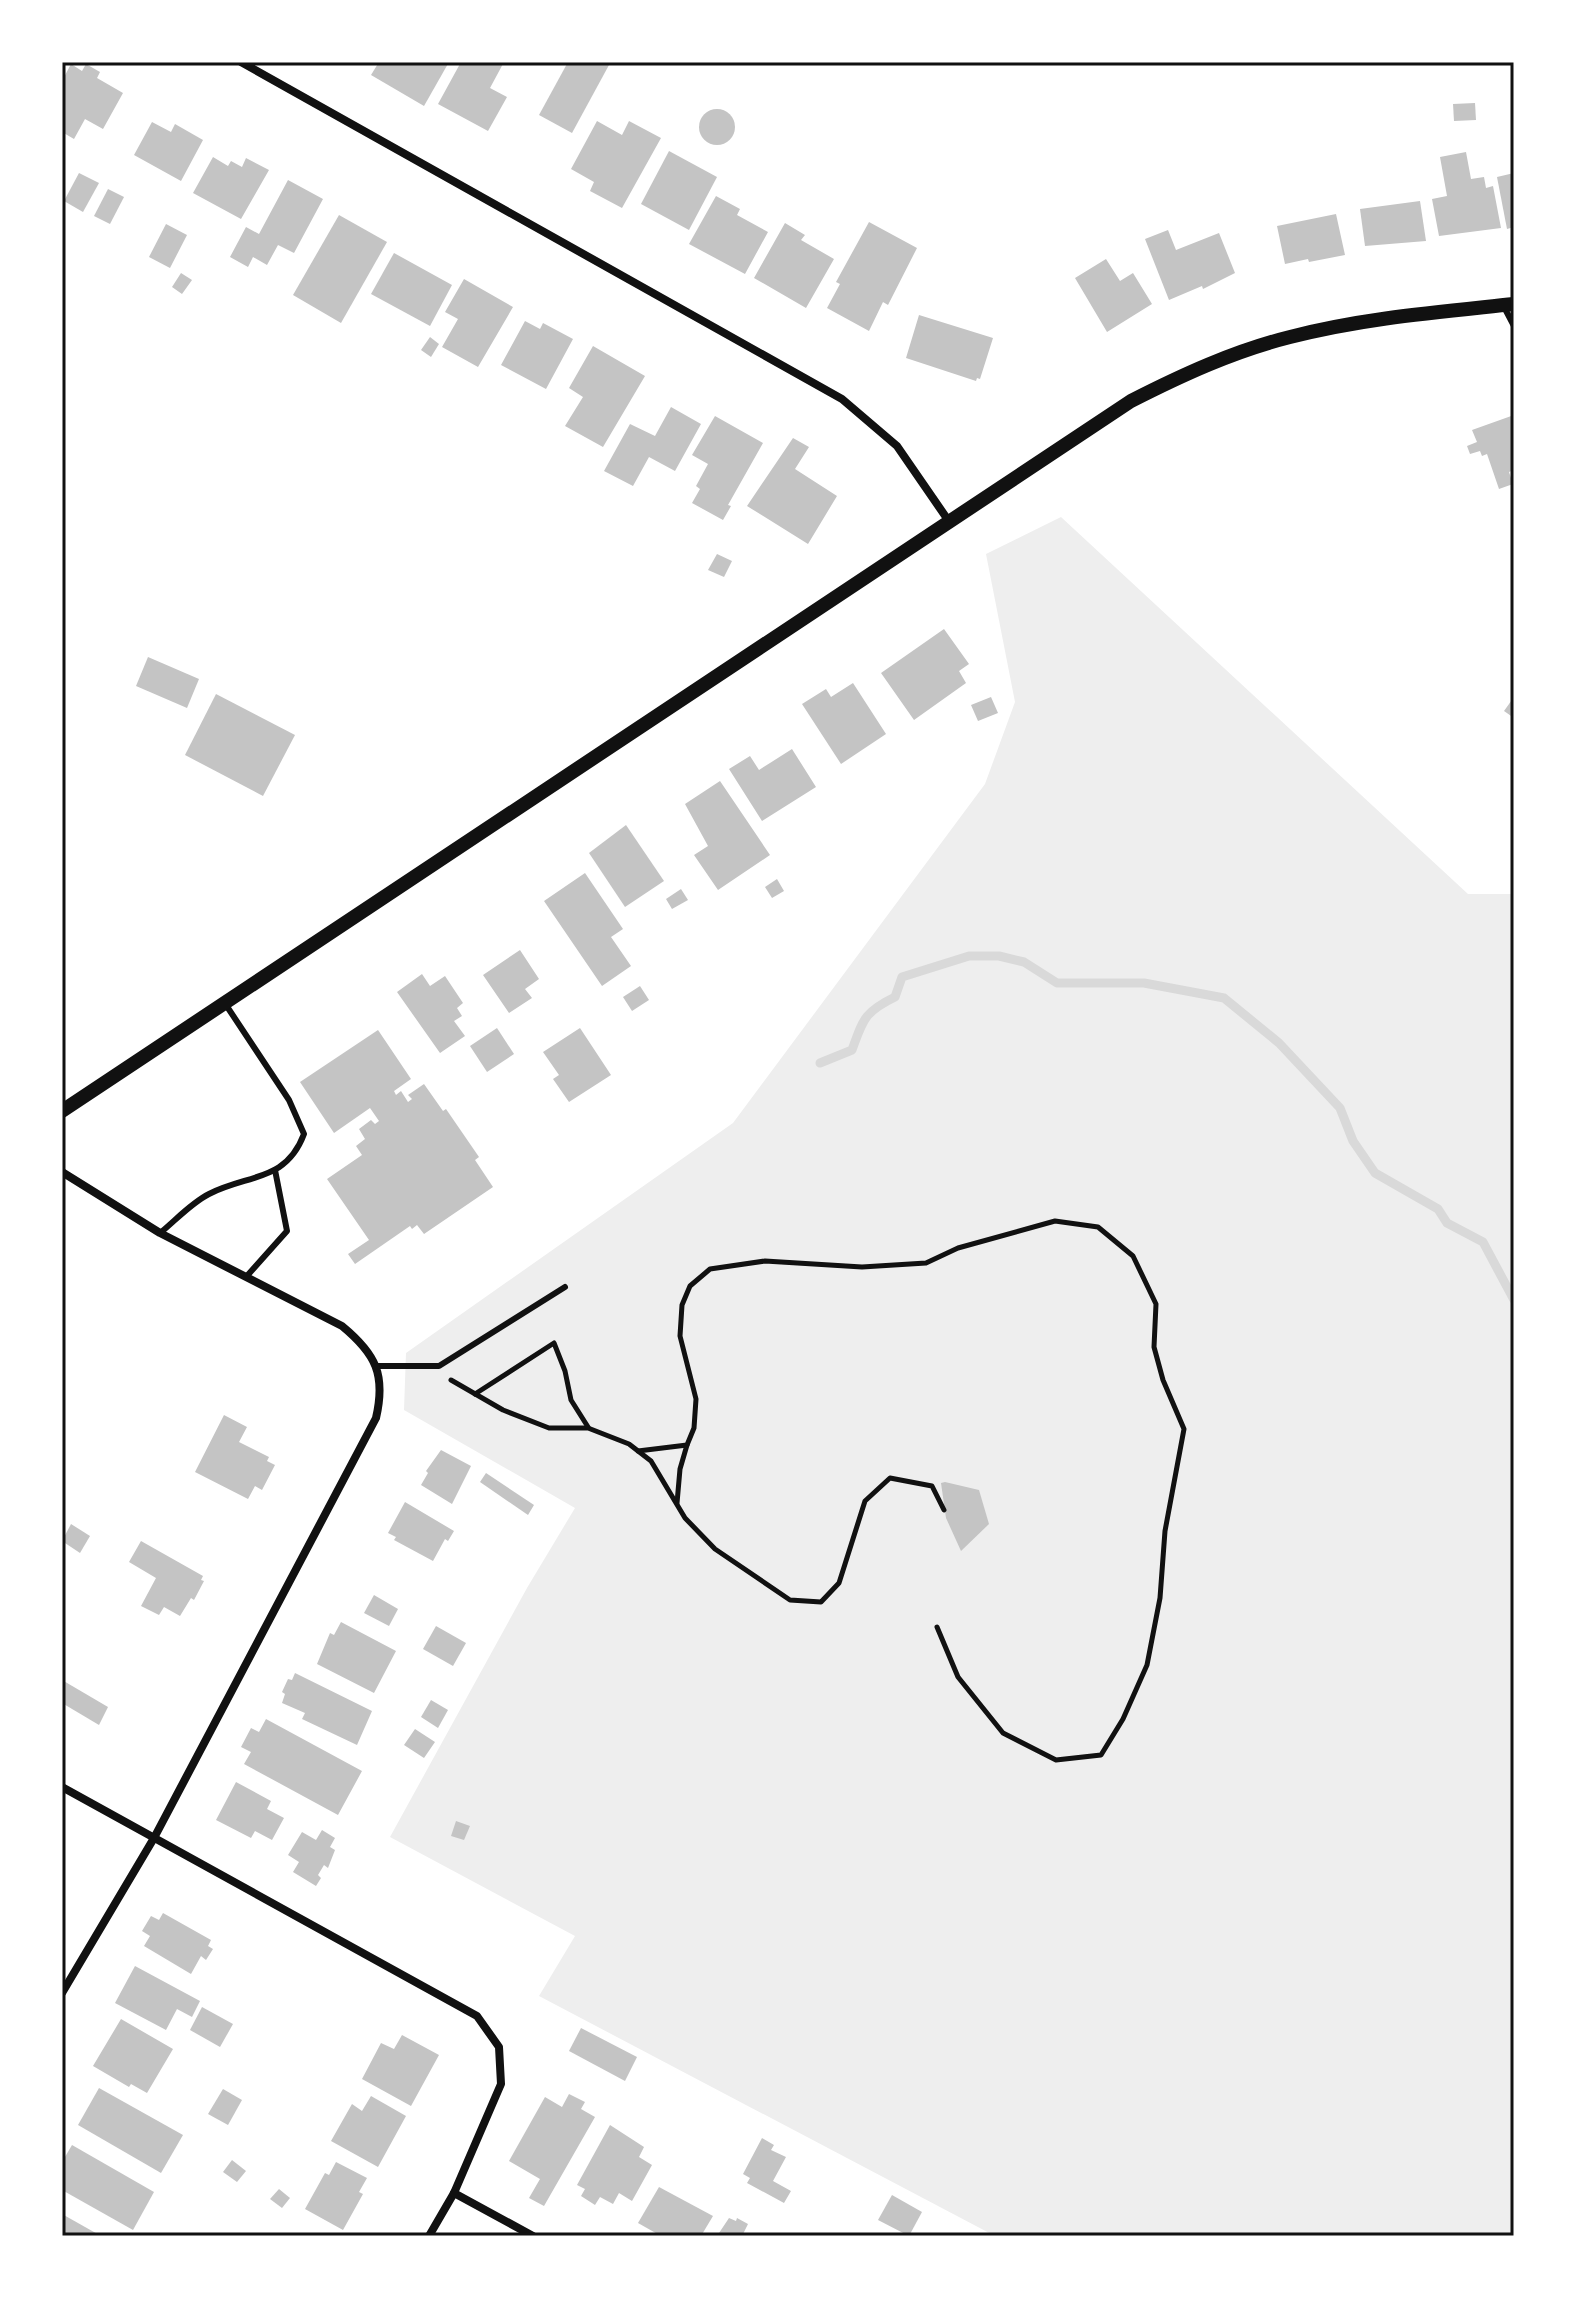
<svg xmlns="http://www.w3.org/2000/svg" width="1576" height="2298" font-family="'Archivo Narrow',sans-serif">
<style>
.green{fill:#eee}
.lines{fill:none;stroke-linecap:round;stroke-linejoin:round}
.stream{stroke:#d9d9d9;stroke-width:9}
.building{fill:#c4c4c4}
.path{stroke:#111;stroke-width:5}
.service{stroke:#111;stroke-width:6}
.minor{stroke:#111;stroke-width:8}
.tertiary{stroke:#111;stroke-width:14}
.neatline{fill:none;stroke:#111;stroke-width:3}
</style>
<rect width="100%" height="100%" fill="#fff"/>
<!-- green -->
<polygon class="green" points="1061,517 1468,894 1514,894 1514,2236 995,2236 539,1996 575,1936 390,1837 527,1588 575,1508 404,1410 406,1353 733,1123 985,784 1015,702 986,554"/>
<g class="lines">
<!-- stream -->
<path class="stream" d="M 820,1063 L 852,1050 C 863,1020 864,1012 895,997 L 902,977 L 969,956 L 999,956 L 1024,962 L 1057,983 L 1144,983 L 1224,998 L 1279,1043 L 1340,1108 L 1353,1141 L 1375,1173 L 1438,1209 L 1447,1223 L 1483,1242 L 1514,1300"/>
</g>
<!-- building -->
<g class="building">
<polygon points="379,62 449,62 424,106 371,75"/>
<polygon points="461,62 504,62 490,88 507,97 488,131 438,104"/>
<polygon points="568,62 603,62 609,65 572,133 539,115"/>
<polygon points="71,64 82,71 86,64 100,72 97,78 123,93 103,129 85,119 74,139 62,132 62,81"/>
<polygon points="1475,103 1476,120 1454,121 1453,104"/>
<circle cx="717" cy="127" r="18"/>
<polygon points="597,121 622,135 629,121 661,138 622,208 590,191 594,182 571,169"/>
<polygon points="152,122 171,132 175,124 203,140 181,181 134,155"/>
<polygon points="669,151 717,177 689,230 641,204"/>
<polygon points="1466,152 1471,179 1484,177 1486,188 1493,186 1501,228 1439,236 1432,199 1447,196 1440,157"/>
<polygon points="213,157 228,166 231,161 242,167 246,158 269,170 241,219 193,193"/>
<polygon points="79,173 99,183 83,212 64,201"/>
<polygon points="1514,173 1514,227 1507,229 1497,177"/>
<polygon points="288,180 323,199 294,253 278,245 267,265 253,257 248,267 230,257 246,227 259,234"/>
<polygon points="108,189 124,197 110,224 94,216"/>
<polygon points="716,196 740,209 737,215 768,232 745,274 689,244"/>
<polygon points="1420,201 1426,241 1365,246 1360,209"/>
<polygon points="1336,214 1345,255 1309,262 1308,259 1285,264 1277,226"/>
<polygon points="339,215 387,242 341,323 293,295"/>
<polygon points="869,222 917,248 888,305 883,302 869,331 827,308 840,284 836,282"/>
<polygon points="785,223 805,235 801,240 834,259 806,308 754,278"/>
<polygon points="166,224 187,235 170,268 149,257"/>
<polygon points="1168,230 1176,250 1219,233 1235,273 1203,289 1202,286 1169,300 1145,239"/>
<polygon points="394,253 452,285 430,326 371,294"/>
<polygon points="1106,259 1120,281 1133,273 1152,304 1107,332 1075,278"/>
<polygon points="181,273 192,280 182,294 172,287"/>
<polygon points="464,279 513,307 478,367 442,347 458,319 445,312"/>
<polygon points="919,315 993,338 980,379 977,378 976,381 906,358"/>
<polygon points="525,321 540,329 543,323 573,339 546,389 501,365"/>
<polygon points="430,337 439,344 431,357 421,350"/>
<polygon points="593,346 645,376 603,447 565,426 583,397 569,388"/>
<polygon points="671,407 701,424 675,471 649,457 633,486 604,471 630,424 655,436"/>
<polygon points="1514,415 1514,470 1509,472 1513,484 1499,489 1487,454 1482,456 1480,451 1470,454 1467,446 1477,442 1472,430"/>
<polygon points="715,416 763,443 728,505 731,506 723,520 692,503 700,489 696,486 708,464 692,455"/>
<polygon points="793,438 809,447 795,469 837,496 808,544 747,506"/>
<polygon points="717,554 732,561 724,577 708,570"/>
<polygon points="944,629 969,664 959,671 966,683 914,720 881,673"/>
<polygon points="148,657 199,679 187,708 136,686"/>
<polygon points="853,683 886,734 841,764 802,704 826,689 831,697"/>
<polygon points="216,694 295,735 263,796 185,755"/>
<polygon points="991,697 998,713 978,721 971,705"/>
<polygon points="1514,697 1514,718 1504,711"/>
<polygon points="792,749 816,787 762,821 729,769 750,756 759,770"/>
<polygon points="720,781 770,855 718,890 694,855 708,846 685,804"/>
<polygon points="626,825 664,881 625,907 589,853"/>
<polygon points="585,873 623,929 611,937 631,966 602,986 544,901"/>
<polygon points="777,879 784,891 772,898 765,887"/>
<polygon points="681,889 688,900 672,909 666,899"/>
<polygon points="520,950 539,979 525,989 532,998 509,1013 483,975"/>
<polygon points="422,974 430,986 445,976 463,1003 457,1008 462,1016 454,1021 465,1036 440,1053 397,992"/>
<polygon points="640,986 649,1000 632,1011 623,997"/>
<polygon points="497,1028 514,1054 487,1072 470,1046"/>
<polygon points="580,1028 611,1075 569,1102 553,1079 559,1075 543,1052"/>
<polygon points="378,1030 411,1079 394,1091 396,1095 401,1091 408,1102 412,1099 408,1095 424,1084 443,1111 446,1109 479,1157 475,1160 493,1187 424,1234 417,1225 412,1229 410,1226 355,1264 348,1254 369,1240 327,1179 362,1155 356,1146 365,1139 359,1129 371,1120 375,1124 379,1121 370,1108 334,1133 300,1082"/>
<polygon points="224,1415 247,1427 239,1442 269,1457 267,1461 275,1465 262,1490 255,1486 248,1499 195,1472"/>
<polygon points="441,1450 471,1466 452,1504 421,1485 428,1473 426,1471"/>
<polygon points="486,1473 534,1505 528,1515 480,1482"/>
<polygon points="945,1482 979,1490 989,1524 961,1551 946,1518 941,1483"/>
<polygon points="405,1502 454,1531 448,1541 445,1539 433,1561 394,1540 396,1537 388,1533"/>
<polygon points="71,1524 90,1536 80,1553 62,1541"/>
<polygon points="141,1541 203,1576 201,1580 204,1581 194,1600 191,1598 180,1616 164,1607 159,1615 141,1606 156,1578 129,1562"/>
<polygon points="374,1595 398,1609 389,1626 364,1613"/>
<polygon points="341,1622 396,1651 374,1693 317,1664 330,1633 334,1635"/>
<polygon points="436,1626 466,1643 453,1666 423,1649"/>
<polygon points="295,1673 372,1711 357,1745 302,1719 305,1713 282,1703 285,1694 282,1692 288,1679 292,1680"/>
<polygon points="62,1680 108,1707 99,1725 62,1703"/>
<polygon points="431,1700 448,1710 438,1728 421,1717"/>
<polygon points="266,1719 362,1771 338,1815 244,1764 251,1752 241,1747 251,1728 259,1732"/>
<polygon points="415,1729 435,1742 424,1758 404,1745"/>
<polygon points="236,1782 271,1801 267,1809 284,1818 272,1840 255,1831 251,1838 216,1820"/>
<polygon points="456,1821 470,1826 464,1840 451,1836"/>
<polygon points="322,1830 335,1838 330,1847 335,1850 328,1868 324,1865 318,1875 321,1878 316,1886 293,1872 299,1862 288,1855 302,1832 316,1840"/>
<polygon points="163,1913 211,1940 208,1946 213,1949 206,1960 201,1956 191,1974 144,1946 150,1936 142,1931 151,1916 159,1920"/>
<polygon points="135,1966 200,2001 192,2017 177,2009 166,2030 115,2003"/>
<polygon points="202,2007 233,2024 220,2047 190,2030"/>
<polygon points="121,2019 173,2049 147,2093 131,2084 129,2087 93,2066"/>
<polygon points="581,2028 637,2057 625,2081 569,2051"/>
<polygon points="402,2035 439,2055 411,2106 362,2079 381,2043 394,2049"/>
<polygon points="99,2088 183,2135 161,2173 78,2125"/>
<polygon points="223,2089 242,2100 228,2125 208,2114"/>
<polygon points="569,2094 585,2102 581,2109 595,2117 544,2206 529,2198 540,2179 509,2161 545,2097 562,2107"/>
<polygon points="371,2096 406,2116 378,2167 331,2141 352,2104 362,2111"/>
<polygon points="610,2125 644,2147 639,2157 652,2165 632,2201 619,2193 613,2204 600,2197 595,2205 581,2196 585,2189 577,2185"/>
<polygon points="762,2138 774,2145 771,2150 786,2157 773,2181 791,2191 784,2203 747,2183 750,2178 743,2174"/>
<polygon points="72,2145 154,2192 133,2230 62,2190 62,2162"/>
<polygon points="232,2160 246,2171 237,2182 223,2172"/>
<polygon points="336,2162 367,2178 359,2192 363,2194 343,2230 305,2209 325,2173 329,2175"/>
<polygon points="659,2187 713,2216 701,2236 661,2236 638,2223"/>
<polygon points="279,2189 290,2198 282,2208 270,2199"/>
<polygon points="892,2195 922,2212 909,2236 878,2220"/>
<polygon points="62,2214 101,2236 62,2236"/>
<polygon points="729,2218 736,2221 737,2218 748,2224 743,2234 747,2236 717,2236"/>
</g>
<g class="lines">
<!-- path -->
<g class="path">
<polyline points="451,1380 503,1410 549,1428 588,1428 629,1444 651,1461 685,1518 715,1549 790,1600 821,1602 839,1583 865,1501 890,1478 932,1486 944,1510"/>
<polyline points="475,1394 554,1343 565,1371 571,1400 588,1427"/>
<polyline points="638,1451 687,1445 694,1428 696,1399 680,1336 682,1305 690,1286 710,1269 765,1261 862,1267 926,1263 958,1248 1055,1221 1098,1227 1133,1256 1156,1304 1154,1347 1163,1380 1184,1429 1165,1531 1160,1598 1147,1665 1123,1719 1101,1755 1056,1760 1003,1733 958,1677 937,1627"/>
<polyline points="677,1503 680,1469 687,1445"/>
</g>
<!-- service -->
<g class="service">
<polyline points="1503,305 1514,326"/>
<path d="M 160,1233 C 175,1221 191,1203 209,1194 C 248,1174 286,1182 304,1134 L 289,1100 L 226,1005"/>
<polyline points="246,1277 287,1231 275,1170"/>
<polyline points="376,1366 439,1366 565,1287"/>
</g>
<!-- minor -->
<g class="minor">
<polyline points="241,62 842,399 897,446 948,520"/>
<path d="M 62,1172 L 160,1233 L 342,1326 C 376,1354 386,1375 376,1418 L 154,1838 L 62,1993"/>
<polyline points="62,1787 477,2016 499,2047 501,2084 454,2193 429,2236"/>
<polyline points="454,2193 533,2236"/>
</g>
<!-- tertiary -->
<path class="tertiary" d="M 62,1111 L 1131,401 C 1182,375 1234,351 1290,337 C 1363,318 1439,312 1514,304"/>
</g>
<!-- border -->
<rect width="1576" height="2298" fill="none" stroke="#ffffff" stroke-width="128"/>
<rect x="64" y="64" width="1448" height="2170" class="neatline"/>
</svg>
